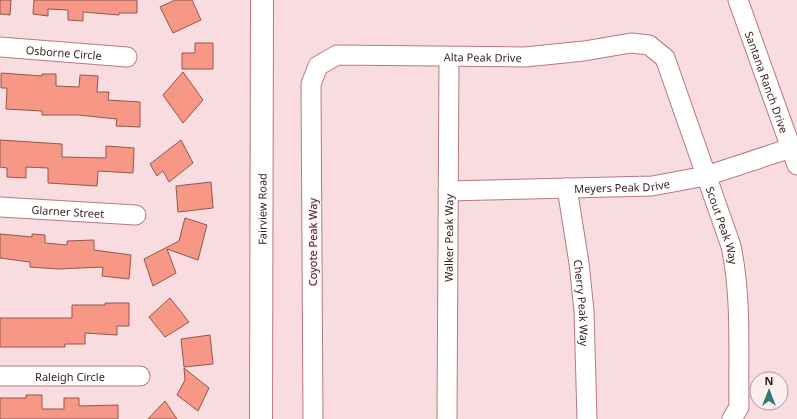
<svg xmlns="http://www.w3.org/2000/svg" width="797" height="419" font-family="'Noto Sans',sans-serif">
<style>
.building{fill:#f79785;stroke:#92574c}
.lines{fill:none;stroke-linecap:round;stroke-linejoin:round}
.minor-casing{stroke:#b87880;stroke-width:21}
.major-casing{stroke:#b87880;stroke-width:24}
.minor{stroke:#fff;stroke-width:19}
.major{stroke:#fff;stroke-width:22}
.labels{text-anchor:middle;dominant-baseline:central;stroke-width:3;stroke-linejoin:round;paint-order:stroke}
.street-label{font-size:11px;fill:#351b1f;stroke:#fcedef}
</style>
<rect width="100%" height="100%" fill="#f9dcdf"/>
<!-- building -->
<g class="building">
<polygon points="0,0 11,0 10,15 0,14"/>
<polygon points="34,0 137,0 137,13 119,13 119,15 83,12 83,21 68,20 68,10 48,9 48,16 33,14"/>
<polygon points="175,0 192,0 201,20 173,33 160,7"/>
<polygon points="195,43 213,43 213,69 182,69 182,53 195,53"/>
<polygon points="183,72 203,100 183,123 163,95"/>
<polygon points="1,73 42,76 42,74 56,74 56,86 79,87 80,75 98,76 97,92 109,92 108,100 140,102 140,127 116,126 117,119 78,115 42,115 42,111 6,109 7,88 1,88"/>
<polygon points="0,140 62,144 62,157 106,158 106,146 134,148 133,173 98,171 97,186 48,183 48,168 26,167 26,178 7,177 7,168 0,167"/>
<polygon points="181,140 193,163 169,182 163,171 157,176 150,164"/>
<polygon points="211,182 213,208 178,212 176,186"/>
<polygon points="185,218 207,225 198,260 167,249 176,273 153,286 144,259 179,241"/>
<polygon points="0,234 32,237 32,234 45,235 45,243 67,245 67,241 94,240 94,250 131,255 129,279 102,276 103,267 58,269 30,267 30,262 0,258"/>
<polygon points="170,298 189,322 165,337 149,317"/>
<polygon points="105,303 129,303 129,326 117,326 117,335 85,333 85,344 65,344 65,347 0,347 0,318 72,318 72,305 105,305"/>
<polygon points="210,335 213,364 184,367 181,339"/>
<polygon points="184,368 209,388 198,411 177,395 185,380"/>
<polygon points="26,395 42,395 42,409 64,409 64,398 79,398 79,406 118,405 118,419 0,419 0,398 26,398"/>
<polygon points="165,401 177,419 148,419"/>
</g>
<g class="lines">
<!-- minor casing -->
<g class="minor-casing">
<g id="minor">
<path id="s1" d="M 738,0 L 797,165"/>
<path id="s2" d="M 0,47 L 127,57"/>
<path id="s3" d="M 567,188 L 579,263 L 584,311 L 587,419"/>
<path id="s4" d="M 448,191 L 652,186 L 706,176 L 791,148"/>
<path id="s5" d="M 0,207 L 136,215"/>
<path id="s6" d="M 0,376 L 140,376"/>
<path id="s7" d="M 313,419 L 311,84 L 318,66 L 337,55 L 525,57 L 584,51 L 631,43 L 649,45 L 665,58 L 731,246 C 742,298 738,354 739,407 L 732,419"/>
<path id="s8" d="M 447,419 L 449,57"/>
</g>
</g>
<!-- major casing -->
<g class="major-casing">
<g id="major">
<path id="s9" d="M 261,419 L 262,0"/>
</g>
</g>
<!-- minor -->
<use href="#minor" class="minor"/>
<!-- major -->
<use href="#major" class="major"/>
</g>
<g class="labels">
<!-- street labels -->
<g class="street-label">
<text stroke="none"><textPath href="#s2" startOffset="64">Osborne Circle</textPath></text>
<text stroke="none"><textPath href="#s7" startOffset="522">Alta Peak Drive</textPath></text>
<text stroke="none"><textPath href="#s1" startOffset="87">Santana Ranch Drive</textPath></text>
<text stroke="none"><textPath href="#s4" startOffset="174">Meyers Peak Drive</textPath></text>
<text stroke="none"><textPath href="#s9" startOffset="210">Fairview Road</textPath></text>
<text stroke="none"><textPath href="#s5" startOffset="68">Glarner Street</textPath></text>
<text stroke="none"><textPath href="#s7" startOffset="887">Scout Peak Way</textPath></text>
<text stroke="none"><textPath href="#s8" startOffset="181">Walker Peak Way</textPath></text>
<text transform="translate(312 242) rotate(-90)">Coyote Peak Way</text>
<text stroke="none"><textPath href="#s3" startOffset="116">Cherry Peak Way</textPath></text>
<text stroke="none"><textPath href="#s6" startOffset="70">Raleigh Circle</textPath></text>
</g>
</g>
<!-- north arrow -->
<g transform="translate(769 391)"><circle r="19" fill="#fcedef" stroke="#ac999c"/>
<path d="M0-3L7 15L0 10L-7 15Z" fill="#307976"/>
<text y="-6" font-size="11" font-weight="bold" text-anchor="middle" fill="#351b1f">N</text>
</g>
</svg>
